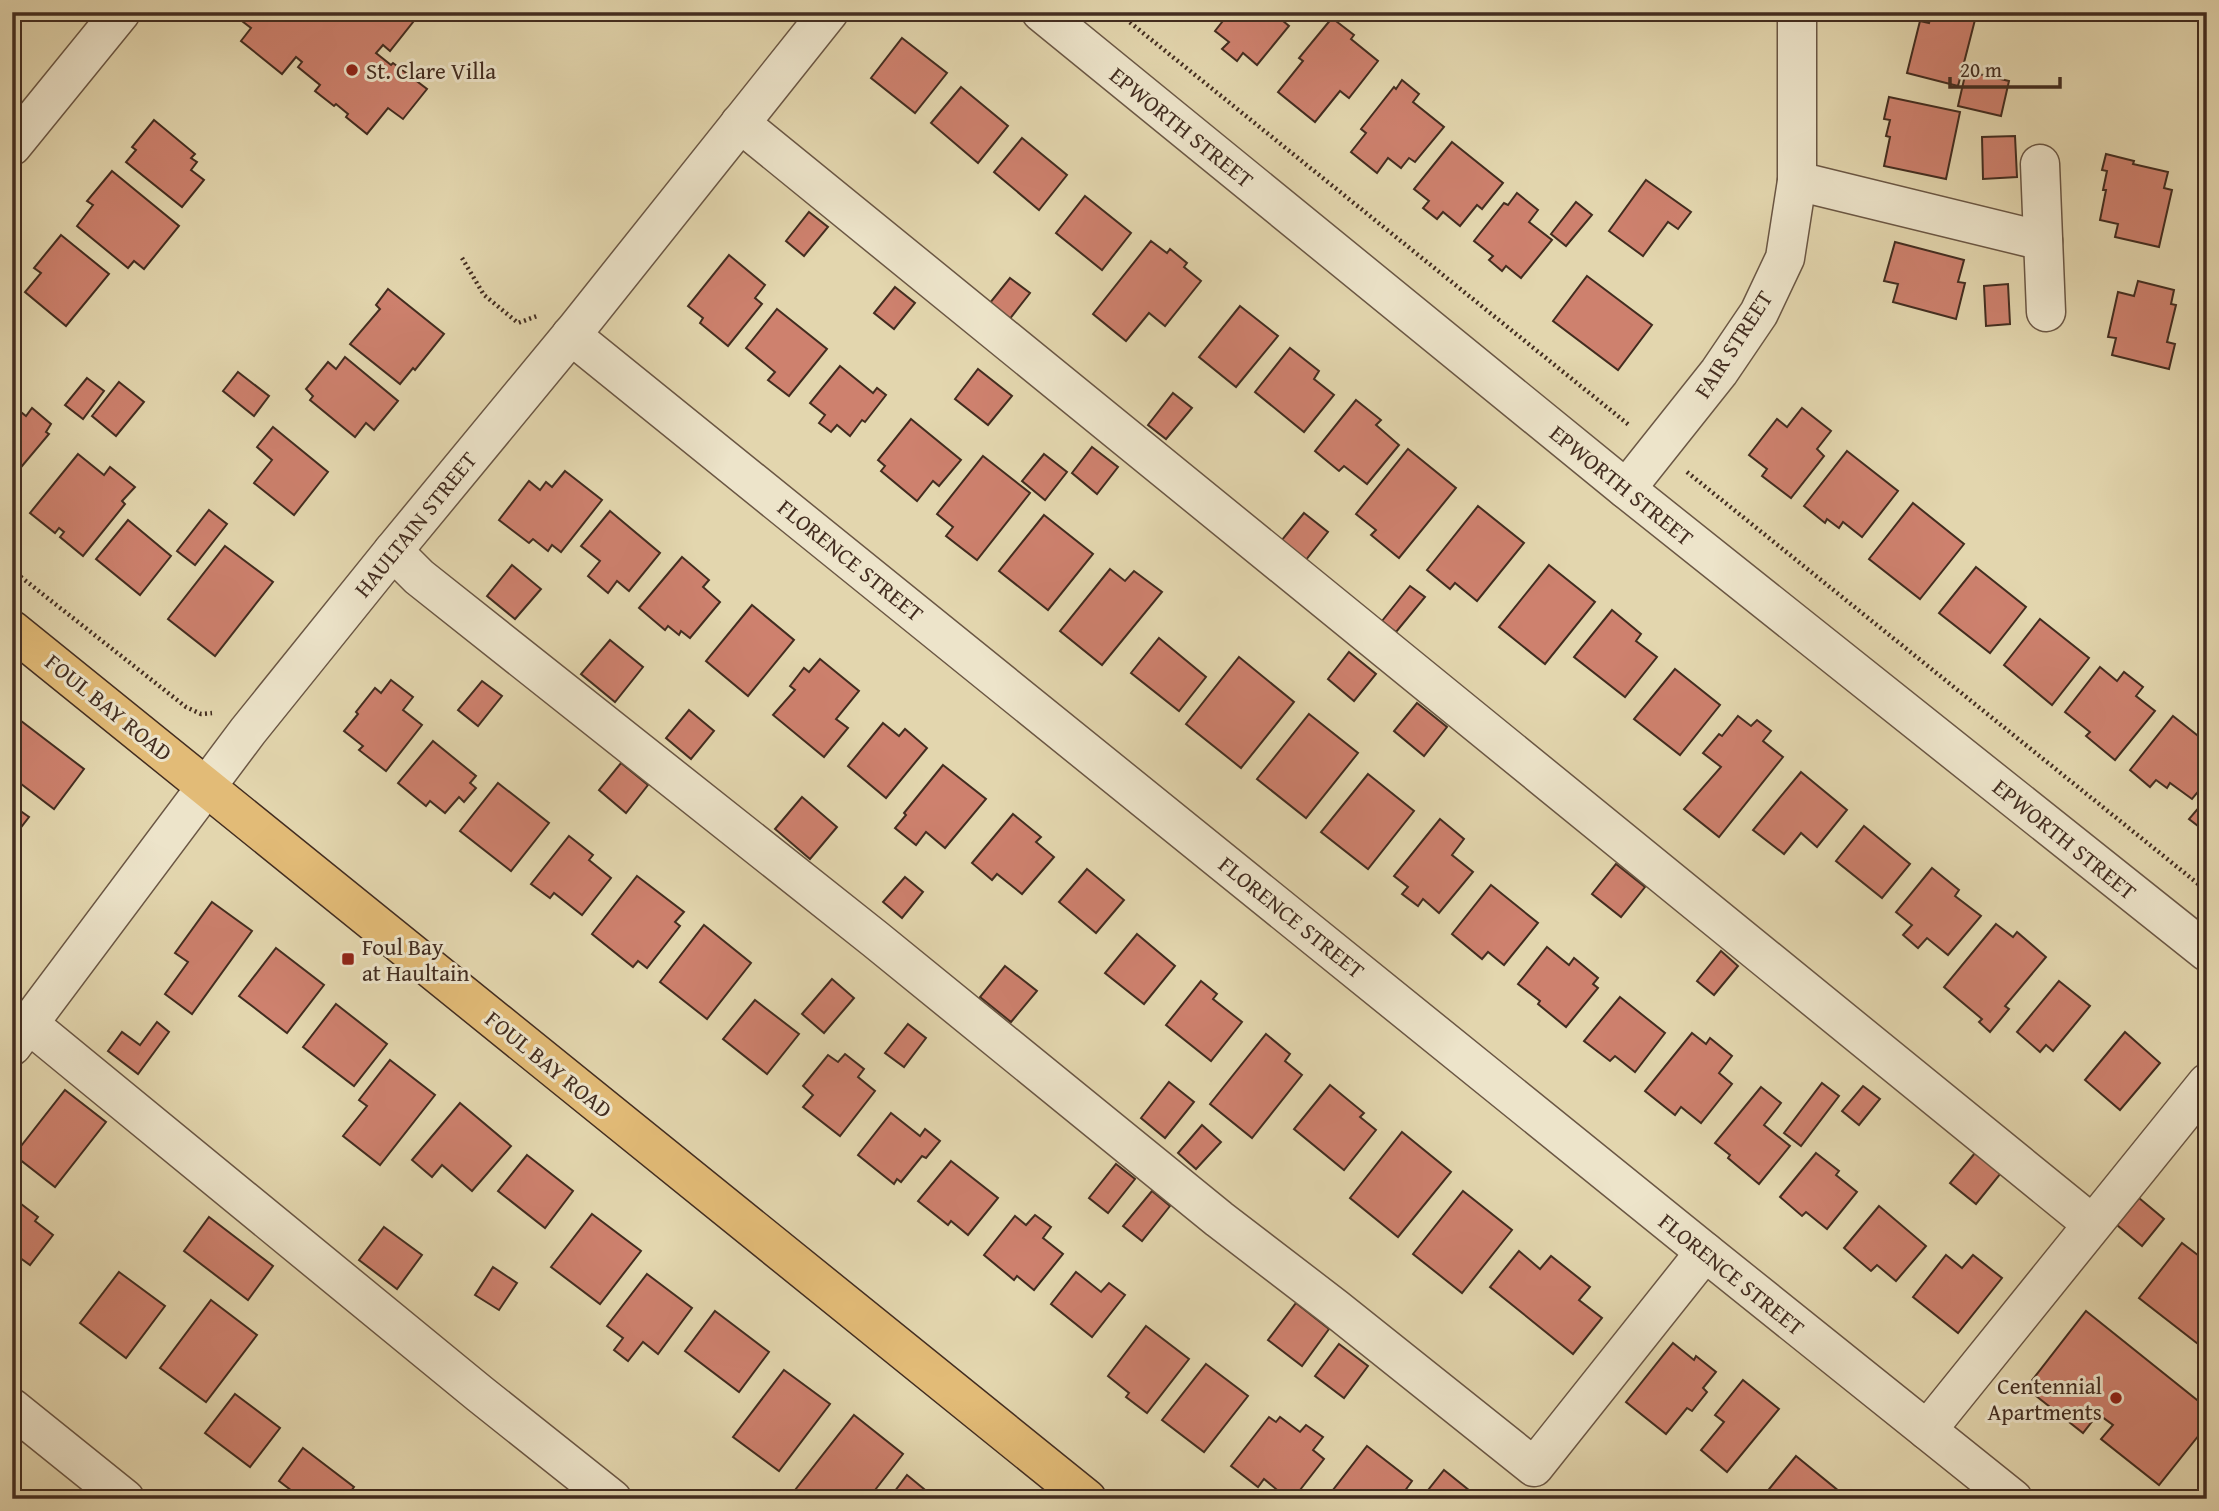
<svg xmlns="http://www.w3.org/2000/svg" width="2219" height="1511" font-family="'Gentium Book Plus',serif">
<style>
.building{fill:#ce816e;stroke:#432d20;stroke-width:2}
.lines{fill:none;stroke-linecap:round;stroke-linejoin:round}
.minor-casing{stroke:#6b5744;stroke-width:41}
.major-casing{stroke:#432d20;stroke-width:41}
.path{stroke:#432d20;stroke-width:4.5;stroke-dasharray:2 3.5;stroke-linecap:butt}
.minor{stroke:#ede4ca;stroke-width:38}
.major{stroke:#e2bb77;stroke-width:38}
.poi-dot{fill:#8f2418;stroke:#ede4ca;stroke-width:2.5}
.labels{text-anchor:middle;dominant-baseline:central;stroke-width:6;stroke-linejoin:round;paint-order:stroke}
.poi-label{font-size:23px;fill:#432d20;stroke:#ede4ca;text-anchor:start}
.street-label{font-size:23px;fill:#432d20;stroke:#ede4ca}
</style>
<rect width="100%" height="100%" fill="#e3d6ae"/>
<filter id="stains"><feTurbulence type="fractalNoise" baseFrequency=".00286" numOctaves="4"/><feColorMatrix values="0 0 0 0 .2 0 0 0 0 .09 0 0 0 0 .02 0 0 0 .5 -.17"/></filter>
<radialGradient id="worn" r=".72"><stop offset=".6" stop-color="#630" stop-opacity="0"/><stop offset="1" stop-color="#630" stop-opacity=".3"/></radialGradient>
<!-- building -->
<g class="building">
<polygon points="242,12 421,12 390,51 383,45 376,53 391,65 393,63 427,89 403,119 388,108 367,134 346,117 348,114 336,104 334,106 315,91 320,85 298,67 302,62 296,57 282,74 241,41 251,28 238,18"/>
<polygon points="1230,12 1281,12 1277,16 1289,26 1257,65 1243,53 1237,61 1222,49 1229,42 1215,31"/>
<polygon points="1932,12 1977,12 1958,86 1907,73 1920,21 1929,23"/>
<polygon points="1332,18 1354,35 1351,39 1378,61 1349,98 1340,91 1315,122 1278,92 1303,61 1299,58"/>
<polygon points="902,38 947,73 915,113 871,78"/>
<polygon points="1966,71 2009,81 2001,116 1958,106"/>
<polygon points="1402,80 1419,94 1413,102 1444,127 1415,162 1409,158 1401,168 1388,158 1377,173 1351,152 1366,133 1361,129 1394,87 1396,89"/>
<polygon points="961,87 1008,126 978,163 931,123"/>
<polygon points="1889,97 1960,112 1946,179 1884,166 1890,137 1886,136 1890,120 1884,119"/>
<polygon points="154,120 195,154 191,158 197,162 191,170 204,180 182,207 126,162 136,150 132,147"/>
<polygon points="2015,136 2017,177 1983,179 1982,137"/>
<polygon points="1022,138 1067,175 1039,210 994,172"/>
<polygon points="1452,142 1503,183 1482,209 1477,205 1460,226 1443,212 1437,219 1423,208 1429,201 1414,189"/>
<polygon points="2106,154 2134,161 2133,164 2168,172 2164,188 2172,190 2159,247 2115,237 2118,224 2100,220 2106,190 2103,190 2107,171 2102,170"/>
<polygon points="112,171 179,226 144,269 134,261 128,268 77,226 93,205 87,201"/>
<polygon points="1646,180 1691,212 1678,229 1668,222 1643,256 1609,231"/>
<polygon points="1517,193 1538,210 1529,222 1552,240 1521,278 1506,266 1502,271 1489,260 1493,256 1474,241 1504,203 1508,205"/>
<polygon points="1085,196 1131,233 1102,270 1056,233"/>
<polygon points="1576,202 1592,215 1566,246 1551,234"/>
<polygon points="809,212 828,227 804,256 786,241"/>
<polygon points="61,235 109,274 66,326 25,292 41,273 34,268"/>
<polygon points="1151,241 1167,253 1170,249 1187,263 1184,267 1201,281 1165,326 1149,313 1126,341 1093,314"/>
<polygon points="1895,242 1964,260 1958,282 1965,283 1956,319 1893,302 1898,284 1884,281"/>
<polygon points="729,255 765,285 755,298 762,304 728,346 700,323 703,318 688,306"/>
<polygon points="1587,276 1652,325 1618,370 1553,321"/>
<polygon points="1010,278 1030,293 1005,325 985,309"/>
<polygon points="2138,281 2174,290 2171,304 2176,305 2167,342 2175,344 2169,369 2112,355 2116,338 2108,337 2118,292 2134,296"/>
<polygon points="2008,284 2010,324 1986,326 1984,286"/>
<polygon points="895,287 915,303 894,329 874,313"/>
<polygon points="388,289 444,334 415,370 413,368 400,384 350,344 380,309 376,305"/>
<polygon points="1240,306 1278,336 1236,387 1199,357"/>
<polygon points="777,309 827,349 789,396 768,380 775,372 746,348"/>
<polygon points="1290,348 1319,371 1314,379 1334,395 1304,432 1255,392"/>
<polygon points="345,357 398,401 374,430 366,423 355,437 310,400 313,396 306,389 328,362 336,369"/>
<polygon points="840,366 873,393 877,388 886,395 865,422 862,420 850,436 837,425 831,432 819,423 825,415 810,403"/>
<polygon points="978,369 1012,396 988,425 955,399"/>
<polygon points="238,372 269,396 254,416 223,391"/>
<polygon points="87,378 104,391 83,419 65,405"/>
<polygon points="119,382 144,402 116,436 92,416"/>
<polygon points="1173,393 1192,408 1166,439 1148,425"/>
<polygon points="1356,400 1381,420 1376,425 1399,445 1367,484 1344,466 1339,471 1315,451"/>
<polygon points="12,405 26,416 32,408 51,424 46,432 49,434 12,478"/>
<polygon points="1802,408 1831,431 1817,449 1824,456 1791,498 1762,476 1767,469 1749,455 1777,419 1787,427"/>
<polygon points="911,419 961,460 939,486 933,481 917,501 881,471 885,466 878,460"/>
<polygon points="273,427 328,472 294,515 254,483 272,460 257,447"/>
<polygon points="1092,447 1118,467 1097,494 1072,473"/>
<polygon points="1408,449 1456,488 1399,558 1371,535 1376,530 1356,514"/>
<polygon points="1847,451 1898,491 1862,537 1843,522 1839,528 1827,519 1825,523 1804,506"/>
<polygon points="78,454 104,475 110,467 135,487 122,501 125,504 83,556 60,537 64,532 59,528 55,533 30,513"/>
<polygon points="1044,454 1067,472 1045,500 1022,481"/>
<polygon points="983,456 1030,493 977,560 946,536 953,527 937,514"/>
<polygon points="565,471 602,500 561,552 552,545 548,551 533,539 529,543 499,520 529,481 540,490 546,482 552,487"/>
<polygon points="1913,503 1964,544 1920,599 1869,559"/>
<polygon points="1478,506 1524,543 1477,601 1455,583 1450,589 1427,570"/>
<polygon points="209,510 227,524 195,565 177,551"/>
<polygon points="610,511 660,553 629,591 617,581 608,593 588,576 600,561 581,546"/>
<polygon points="1304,513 1328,532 1305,561 1281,541"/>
<polygon points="1044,515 1093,554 1048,610 999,571"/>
<polygon points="128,520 171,556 140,595 96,559"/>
<polygon points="225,546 273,582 215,656 168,619"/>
<polygon points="682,557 709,580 703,587 720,602 690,638 681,631 679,635 668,626 665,630 639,608"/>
<polygon points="512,565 541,589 515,619 487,596"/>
<polygon points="1549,565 1595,602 1545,664 1499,627"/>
<polygon points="1976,567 2026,607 1990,653 1939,613"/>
<polygon points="1110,569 1125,581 1134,571 1162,592 1102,665 1060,631"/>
<polygon points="1410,586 1425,597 1396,632 1382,621"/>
<polygon points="752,605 794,640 748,696 706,661"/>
<polygon points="1612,610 1641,634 1636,641 1657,657 1625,697 1574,657"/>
<polygon points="2040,619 2089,658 2052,705 2004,665"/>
<polygon points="1159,638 1206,677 1179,711 1131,673"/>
<polygon points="610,640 643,667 615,702 581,674"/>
<polygon points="1349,652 1376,674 1354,701 1328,679"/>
<polygon points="1239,657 1294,702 1241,768 1186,724"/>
<polygon points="820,659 859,691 836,719 848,728 824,757 773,715 795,690 790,686 804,668 809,672"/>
<polygon points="2100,667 2117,681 2124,672 2143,687 2136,696 2155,711 2115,760 2086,736 2090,732 2065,712"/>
<polygon points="1675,669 1720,705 1680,755 1634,719"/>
<polygon points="391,680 413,697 403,710 422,725 386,771 359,750 363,746 344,731 358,714 356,712 375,688 381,693"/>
<polygon points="482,681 502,696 478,726 458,710"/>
<polygon points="1417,703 1447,727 1424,756 1394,731"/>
<polygon points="689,710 714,731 691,759 666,738"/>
<polygon points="12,714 84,769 54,809 12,777"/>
<polygon points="1309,714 1358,753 1306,818 1257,779"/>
<polygon points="1738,716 1751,726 1757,720 1771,731 1763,741 1783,757 1719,837 1684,809 1721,767 1703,753 1719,734 1722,736"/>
<polygon points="2173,716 2207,743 2207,781 2192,799 2170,783 2167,788 2156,780 2150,787 2130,770"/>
<polygon points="883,723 899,736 905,729 927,748 886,798 848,766"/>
<polygon points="433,741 476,776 470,783 476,788 464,802 459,797 445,813 430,801 426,806 398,783"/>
<polygon points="621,763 648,785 626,813 599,790"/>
<polygon points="943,765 986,799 945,848 926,832 916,845 895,828 906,815 904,813"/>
<polygon points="1801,772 1847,810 1817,847 1801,833 1784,854 1753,830"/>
<polygon points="1368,774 1414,811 1368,869 1321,832"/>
<polygon points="498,783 549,823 511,871 460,831"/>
<polygon points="802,797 837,827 810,859 775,829"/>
<polygon points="2207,798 2207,833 2189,819"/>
<polygon points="12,805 29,817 12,839"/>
<polygon points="1013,814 1041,837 1036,842 1054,857 1022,894 997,874 992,880 972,863"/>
<polygon points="1440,819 1464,839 1452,855 1473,872 1439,913 1423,899 1418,906 1402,894 1408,887 1394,876"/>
<polygon points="1864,826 1910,864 1882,898 1836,861"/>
<polygon points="569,836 593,855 589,860 611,878 582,915 554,893 550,898 531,884"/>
<polygon points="1616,864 1645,887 1621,917 1592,894"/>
<polygon points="1932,868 1959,890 1955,896 1981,916 1948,955 1927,938 1918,948 1903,935 1912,925 1896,912"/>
<polygon points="1087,869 1124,900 1096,933 1059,902"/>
<polygon points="637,876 684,912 675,922 680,926 647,968 638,961 633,967 592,934"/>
<polygon points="905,877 923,892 902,918 883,902"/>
<polygon points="1491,885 1538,923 1504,965 1488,952 1482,959 1452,934"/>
<polygon points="212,902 252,931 192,1014 165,994 188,962 175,953"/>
<polygon points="1996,924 2013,937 2017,932 2046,957 2005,1006 2009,1009 1990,1032 1979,1022 1982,1019 1944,987"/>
<polygon points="704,925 751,963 707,1019 660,982"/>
<polygon points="1137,934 1175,966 1144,1004 1105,973"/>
<polygon points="1547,947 1569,965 1574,958 1598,978 1593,984 1598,988 1566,1027 1538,1004 1540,1001 1518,984"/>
<polygon points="276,948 324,985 287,1033 239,996"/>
<polygon points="1721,951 1738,966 1714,995 1697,981"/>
<polygon points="1005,966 1037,991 1011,1022 980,997"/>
<polygon points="832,979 854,998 824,1033 802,1014"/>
<polygon points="1201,981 1217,994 1213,999 1242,1022 1211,1061 1166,1025"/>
<polygon points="2059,981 2090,1006 2053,1051 2046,1045 2040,1052 2017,1032"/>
<polygon points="1620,997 1665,1033 1635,1072 1615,1056 1610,1061 1584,1041"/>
<polygon points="755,1000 799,1034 767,1074 723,1039"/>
<polygon points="336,1004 387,1044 354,1086 303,1047"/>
<polygon points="157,1022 169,1032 138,1074 108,1051 122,1032 140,1045"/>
<polygon points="908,1024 926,1038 904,1067 885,1053"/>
<polygon points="2125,1032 2160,1063 2120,1110 2085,1080"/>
<polygon points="1692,1033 1706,1044 1710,1038 1732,1056 1719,1073 1732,1084 1701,1123 1681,1107 1675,1115 1645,1091"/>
<polygon points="1266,1034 1290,1054 1285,1061 1302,1075 1252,1138 1210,1104"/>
<polygon points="845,1054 864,1069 858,1077 875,1091 840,1136 803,1107 813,1095 803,1086 828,1055 838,1062"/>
<polygon points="390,1060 435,1095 380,1165 343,1136 367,1106 359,1100"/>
<polygon points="1169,1082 1194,1102 1165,1138 1141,1118"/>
<polygon points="1822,1083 1839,1096 1801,1146 1784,1133"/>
<polygon points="1330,1085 1364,1113 1360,1117 1376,1130 1344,1170 1294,1129"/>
<polygon points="1863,1086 1880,1099 1859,1125 1842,1111"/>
<polygon points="1761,1087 1781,1103 1764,1125 1790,1146 1759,1184 1728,1158 1730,1155 1715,1143"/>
<polygon points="65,1090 106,1122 55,1187 14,1155"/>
<polygon points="460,1103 511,1146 472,1191 442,1165 432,1177 412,1160"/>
<polygon points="891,1113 920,1136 925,1129 940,1141 926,1158 922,1156 901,1182 897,1179 894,1184 858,1155"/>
<polygon points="1202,1125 1221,1142 1196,1169 1178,1153"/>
<polygon points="1402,1132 1451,1172 1398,1237 1350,1198"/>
<polygon points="1816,1153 1839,1171 1836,1175 1857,1192 1827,1229 1806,1212 1802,1216 1780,1197"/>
<polygon points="1975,1153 2001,1173 1976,1204 1950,1183"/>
<polygon points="527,1155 573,1191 545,1228 498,1191"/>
<polygon points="951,1161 998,1198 968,1235 951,1221 948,1225 918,1201"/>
<polygon points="1116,1164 1135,1179 1108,1213 1089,1198"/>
<polygon points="1152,1191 1170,1206 1142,1241 1123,1226"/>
<polygon points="1463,1191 1512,1230 1462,1293 1413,1254"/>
<polygon points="12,1197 38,1217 35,1221 53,1235 30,1265 12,1252"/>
<polygon points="2139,1198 2164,1219 2142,1246 2117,1225"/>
<polygon points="1879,1206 1926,1246 1896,1281 1877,1265 1871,1271 1844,1248"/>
<polygon points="592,1214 641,1251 600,1304 551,1267"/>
<polygon points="1035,1215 1051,1227 1043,1238 1063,1254 1034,1290 1017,1276 1014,1280 984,1255 1015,1216 1026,1225"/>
<polygon points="209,1217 273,1266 248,1300 184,1251"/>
<polygon points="384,1227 422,1255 397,1289 359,1260"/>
<polygon points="2182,1243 2207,1262 2207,1351 2139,1298"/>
<polygon points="1519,1251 1540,1269 1551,1256 1590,1287 1579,1300 1602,1318 1573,1354 1490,1287"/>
<polygon points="1946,1255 1962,1268 1973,1255 2002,1278 1958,1333 1913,1297"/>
<polygon points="493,1267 517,1283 499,1310 475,1295"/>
<polygon points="119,1272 165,1306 126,1358 80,1323"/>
<polygon points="1076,1272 1101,1292 1109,1283 1125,1295 1092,1337 1051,1304"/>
<polygon points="647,1274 692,1308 658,1354 643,1342 628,1361 614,1350 623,1338 607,1326"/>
<polygon points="211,1300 257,1335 206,1402 160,1368"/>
<polygon points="1296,1303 1329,1329 1302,1366 1268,1340"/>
<polygon points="715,1311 769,1352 739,1392 685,1351"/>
<polygon points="2086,1311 2207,1408 2207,1425 2159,1485 2101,1439 2113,1425 2098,1414 2083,1433 2026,1388"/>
<polygon points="1146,1326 1189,1359 1147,1413 1126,1397 1129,1393 1108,1376"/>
<polygon points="1673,1343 1694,1360 1696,1356 1716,1372 1703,1388 1707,1392 1692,1411 1687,1408 1666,1434 1626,1402"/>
<polygon points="1339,1344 1368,1366 1344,1398 1315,1376"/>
<polygon points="1206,1364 1248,1396 1204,1452 1162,1420"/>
<polygon points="784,1370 830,1404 779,1471 733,1437"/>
<polygon points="1743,1380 1779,1409 1727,1472 1701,1450 1724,1422 1715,1415"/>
<polygon points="235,1394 280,1428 250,1467 205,1433"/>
<polygon points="854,1415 903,1454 868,1499 788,1499"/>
<polygon points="1269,1417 1276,1422 1280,1417 1300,1432 1306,1425 1323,1437 1313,1450 1324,1459 1293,1499 1288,1499 1264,1479 1258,1487 1231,1466"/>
<polygon points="1367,1446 1412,1481 1399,1499 1326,1499"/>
<polygon points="303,1448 354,1487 345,1499 293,1499 296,1494 279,1481"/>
<polygon points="1796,1456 1840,1492 1834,1499 1761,1499"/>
<polygon points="1444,1470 1470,1491 1464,1499 1421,1499"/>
<polygon points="907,1475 935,1498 889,1499"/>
</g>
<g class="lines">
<!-- minor casing -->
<g class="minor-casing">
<g id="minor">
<polyline points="1041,12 1626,489 2207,952"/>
<polyline points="740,123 2092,1224"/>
<polyline points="12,146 121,12"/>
<polyline points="2040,164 2046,312"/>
<polyline points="1797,181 2043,241"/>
<polyline points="571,335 1705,1252 2013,1499"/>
<polyline points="1626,489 1719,372 1759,313 1785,258 1797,181 1797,12"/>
<polyline points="393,551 419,577 875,939 1219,1219 1335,1308 1534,1467 1705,1252"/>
<polyline points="29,1024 480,1394 612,1499"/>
<polyline points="12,1046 248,731 393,551 577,328 829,12"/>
<polyline points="12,1408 125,1499"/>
<polyline points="1927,1430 2207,1083"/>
</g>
</g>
<!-- major casing -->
<g class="major-casing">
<polyline id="major" points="12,630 1087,1499"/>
</g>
<!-- path -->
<g class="path">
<polyline points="1117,12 1629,425"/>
<polyline points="462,258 484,295 518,323 537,316"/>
<polyline points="1687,472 2207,891"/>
<polyline points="12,570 186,707 201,714 212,713"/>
</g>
<!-- minor -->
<use href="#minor" class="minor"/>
<!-- major -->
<use href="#major" class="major"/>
</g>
<!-- markers -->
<g class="poi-dot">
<circle cx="352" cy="70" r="7"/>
<rect x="341" y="952" width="14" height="14" rx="3.5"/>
<circle cx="2116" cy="1398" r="7"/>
</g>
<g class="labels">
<!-- poi labels -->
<g class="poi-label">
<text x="366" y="70">St. Clare Villa</text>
<text x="362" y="946">Foul Bay<tspan x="362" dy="26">at Haultain</tspan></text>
<text x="2102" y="1385" text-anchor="end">Centennial<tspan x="2102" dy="26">Apartments</tspan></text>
</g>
<!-- street labels -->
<g class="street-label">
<text transform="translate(1182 127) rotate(39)">EPWORTH STREET</text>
<text transform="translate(1733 344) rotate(-57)">FAIR STREET</text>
<text transform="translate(1622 485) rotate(39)">EPWORTH STREET</text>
<text transform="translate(415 524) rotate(-51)">HAULTAIN STREET</text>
<text transform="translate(851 560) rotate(39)">FLORENCE STREET</text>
<text transform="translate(109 707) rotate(39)">FOUL BAY ROAD</text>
<text transform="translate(2065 839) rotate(39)">EPWORTH STREET</text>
<text transform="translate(1292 917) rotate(39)">FLORENCE STREET</text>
<text transform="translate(549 1064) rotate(39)">FOUL BAY ROAD</text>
<text transform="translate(1732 1274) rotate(39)">FLORENCE STREET</text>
</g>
</g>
<!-- margin -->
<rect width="2219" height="1511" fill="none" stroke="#e3d6ae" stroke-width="42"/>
<rect x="14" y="14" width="2191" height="1483" fill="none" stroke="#432d20" stroke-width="3.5"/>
<rect x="21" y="21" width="2177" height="1469" fill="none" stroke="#432d20" stroke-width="2"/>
<!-- scale -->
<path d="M1950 77v10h110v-10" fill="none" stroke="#432d20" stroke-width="3.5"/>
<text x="1960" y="77" font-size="21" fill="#432d20" stroke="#ede4ca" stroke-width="5" paint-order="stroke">20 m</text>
<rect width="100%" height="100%" filter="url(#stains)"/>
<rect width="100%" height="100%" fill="url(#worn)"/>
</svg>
